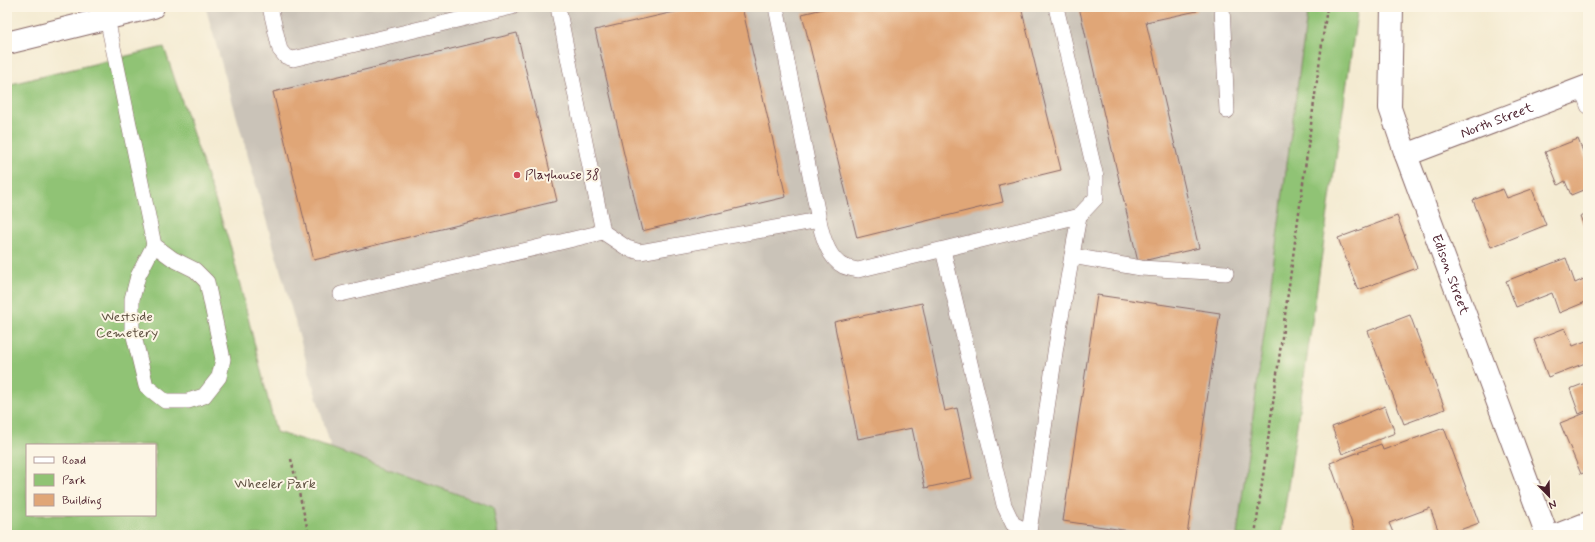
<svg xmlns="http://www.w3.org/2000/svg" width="1595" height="542" font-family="Mynerve,sans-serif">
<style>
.industrial{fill:#cac3b8}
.green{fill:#90c374;stroke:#6d7150;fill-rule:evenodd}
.building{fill:#e0a677}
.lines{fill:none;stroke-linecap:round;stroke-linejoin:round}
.service-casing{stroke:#866665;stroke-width:16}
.minor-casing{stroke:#866665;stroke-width:24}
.path{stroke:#866665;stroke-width:2.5;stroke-dasharray:3 3;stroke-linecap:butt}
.service{stroke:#fff;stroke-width:15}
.minor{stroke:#fff;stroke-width:22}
.poi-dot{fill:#d1495b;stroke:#fcf5e5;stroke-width:1.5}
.labels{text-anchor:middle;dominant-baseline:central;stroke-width:4;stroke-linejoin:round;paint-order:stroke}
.street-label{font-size:14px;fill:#4a1f2b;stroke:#fcf5e5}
.poi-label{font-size:14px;fill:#4a1f2b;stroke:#fcf5e5;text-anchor:start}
.park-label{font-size:14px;fill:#5f5041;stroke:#fcf5e5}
</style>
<rect width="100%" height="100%" fill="#fcf5e5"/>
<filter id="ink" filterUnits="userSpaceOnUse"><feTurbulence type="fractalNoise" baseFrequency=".025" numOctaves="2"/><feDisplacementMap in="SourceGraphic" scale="8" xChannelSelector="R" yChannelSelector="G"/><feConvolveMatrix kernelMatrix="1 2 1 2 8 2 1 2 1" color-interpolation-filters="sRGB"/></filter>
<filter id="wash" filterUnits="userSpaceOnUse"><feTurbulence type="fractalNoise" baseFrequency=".012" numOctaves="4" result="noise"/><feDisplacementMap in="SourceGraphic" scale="16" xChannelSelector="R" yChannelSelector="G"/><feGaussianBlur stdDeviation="0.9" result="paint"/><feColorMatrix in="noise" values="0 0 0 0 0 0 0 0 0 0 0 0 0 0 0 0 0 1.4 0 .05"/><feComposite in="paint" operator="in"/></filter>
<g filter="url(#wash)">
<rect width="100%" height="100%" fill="#f4ebd2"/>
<!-- industrial -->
<polygon class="industrial" points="215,7 1308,7 1237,535 498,535 492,507 331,448 206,9"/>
<!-- green -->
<g class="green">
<polygon points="1308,7 1358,7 1281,535 1237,535"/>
<path d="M 164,47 L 231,248 L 276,432 L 331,448 L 493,507 L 498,535 L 7,535 L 7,85 ZM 27,445 L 155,445 L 155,515 L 27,515 Z"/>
</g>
<g id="blocks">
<!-- building -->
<g class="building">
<polygon points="696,7 742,7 786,197 642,231 595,30"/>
<polygon points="831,7 1021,7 1061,170 999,185 1003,202 857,238 802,14"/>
<polygon points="1079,7 1196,7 1197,11 1146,22 1199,248 1138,262"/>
<polygon points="517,33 557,201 314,260 273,92"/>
<polygon points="1578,139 1588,164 1588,188 1571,195 1565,181 1558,185 1545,152"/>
<polygon points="1503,189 1507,198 1532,189 1546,225 1491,247 1473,200"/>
<polygon points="1588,213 1588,237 1580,216"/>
<polygon points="1397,216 1417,268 1358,290 1338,238"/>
<polygon points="1566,258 1575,283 1584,279 1588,290 1588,301 1559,313 1552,293 1516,307 1506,281"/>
<polygon points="1097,295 1220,313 1187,535 1157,535 1063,521"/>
<polygon points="922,303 945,411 957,408 972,478 925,488 912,428 858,439 834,322"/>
<polygon points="1410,315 1445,409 1404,424 1368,331"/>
<polygon points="1565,328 1573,346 1586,341 1588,346 1588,362 1548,377 1534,340"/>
<polygon points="1588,382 1588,410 1579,414 1570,389"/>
<polygon points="1385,406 1395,433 1342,454 1332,427"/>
<polygon points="1588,412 1588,471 1581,474 1560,423"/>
<polygon points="1444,428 1479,523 1446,535 1440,535 1430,508 1389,523 1394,535 1356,535 1330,463 1381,444 1383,450"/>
</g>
</g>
</g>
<g filter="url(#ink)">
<use href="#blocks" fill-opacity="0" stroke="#866665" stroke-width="1"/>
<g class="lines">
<!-- service casing -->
<g class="service-casing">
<g id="service">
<polyline points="270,7 280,50 285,56 293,59 512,7"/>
<polyline points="1222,7 1227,111"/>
<polyline points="107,18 154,245 138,276 132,299 132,328 146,386 165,401 188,401 204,396 219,377 223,359 207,282 195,270 173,259 154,245"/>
<polyline points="1582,88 1588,106"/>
<path d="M 819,220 C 822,235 828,258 843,266 C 848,268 853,269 858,270 L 1079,216 L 1096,198 L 1096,177 L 1056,7"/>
<polyline points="603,232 627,248 640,252 819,220 776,7"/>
<polyline points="943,250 1004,505 1013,524 1029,532 1056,346 1079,216"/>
<polyline points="1072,256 1141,268 1226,273"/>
<polyline points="341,294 603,232 558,7"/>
</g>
</g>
<!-- minor casing -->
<g class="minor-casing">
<g id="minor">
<path id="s1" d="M 1392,7 L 1390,108 L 1406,155 L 1547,535"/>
<polyline points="7,43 153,7"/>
<path id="s2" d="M 1406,155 L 1588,86"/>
<polyline points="1557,535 1588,523"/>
</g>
</g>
<!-- path -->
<g class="path">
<polyline points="291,459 309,535"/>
<polyline points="1255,535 1327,7"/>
</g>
<!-- service -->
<use href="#service" class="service"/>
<!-- minor -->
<use href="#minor" class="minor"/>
</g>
</g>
<!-- markers -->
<circle class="poi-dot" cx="517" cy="175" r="4"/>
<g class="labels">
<!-- street labels -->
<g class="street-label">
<text stroke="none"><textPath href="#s2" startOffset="97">North Street</textPath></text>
<text stroke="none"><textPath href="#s1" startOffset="278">Edison Street</textPath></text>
</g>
<!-- poi labels -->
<g class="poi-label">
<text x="525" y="175">Playhouse 38</text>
</g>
<!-- park labels -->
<g class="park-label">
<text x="127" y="317">Westside<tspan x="127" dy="16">Cemetery</tspan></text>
<text x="275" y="484">Wheeler Park</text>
</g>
</g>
<!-- margin -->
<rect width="1595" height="542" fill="none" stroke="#fcf5e5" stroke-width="24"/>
<!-- legend -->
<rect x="26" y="444" width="130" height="72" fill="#fcf5e5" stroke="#b59f9b"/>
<rect x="34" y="457" width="20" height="6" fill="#ffffff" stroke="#b59f9b"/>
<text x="62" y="464" font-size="12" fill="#4a1f2b">Road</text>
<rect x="34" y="474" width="20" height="12" fill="#90c374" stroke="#b59f9b"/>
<text x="62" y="484" font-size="12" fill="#4a1f2b">Park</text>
<rect x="34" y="494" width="20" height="12" fill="#e0a677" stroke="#b59f9b"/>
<text x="62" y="504" font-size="12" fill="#4a1f2b">Building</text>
<!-- north arrow -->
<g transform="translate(1549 496) rotate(157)" stroke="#fcf5e5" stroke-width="3" paint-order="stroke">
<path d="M0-3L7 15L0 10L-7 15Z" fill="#4a1f2b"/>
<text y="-6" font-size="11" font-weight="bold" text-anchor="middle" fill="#4a1f2b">N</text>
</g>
</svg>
